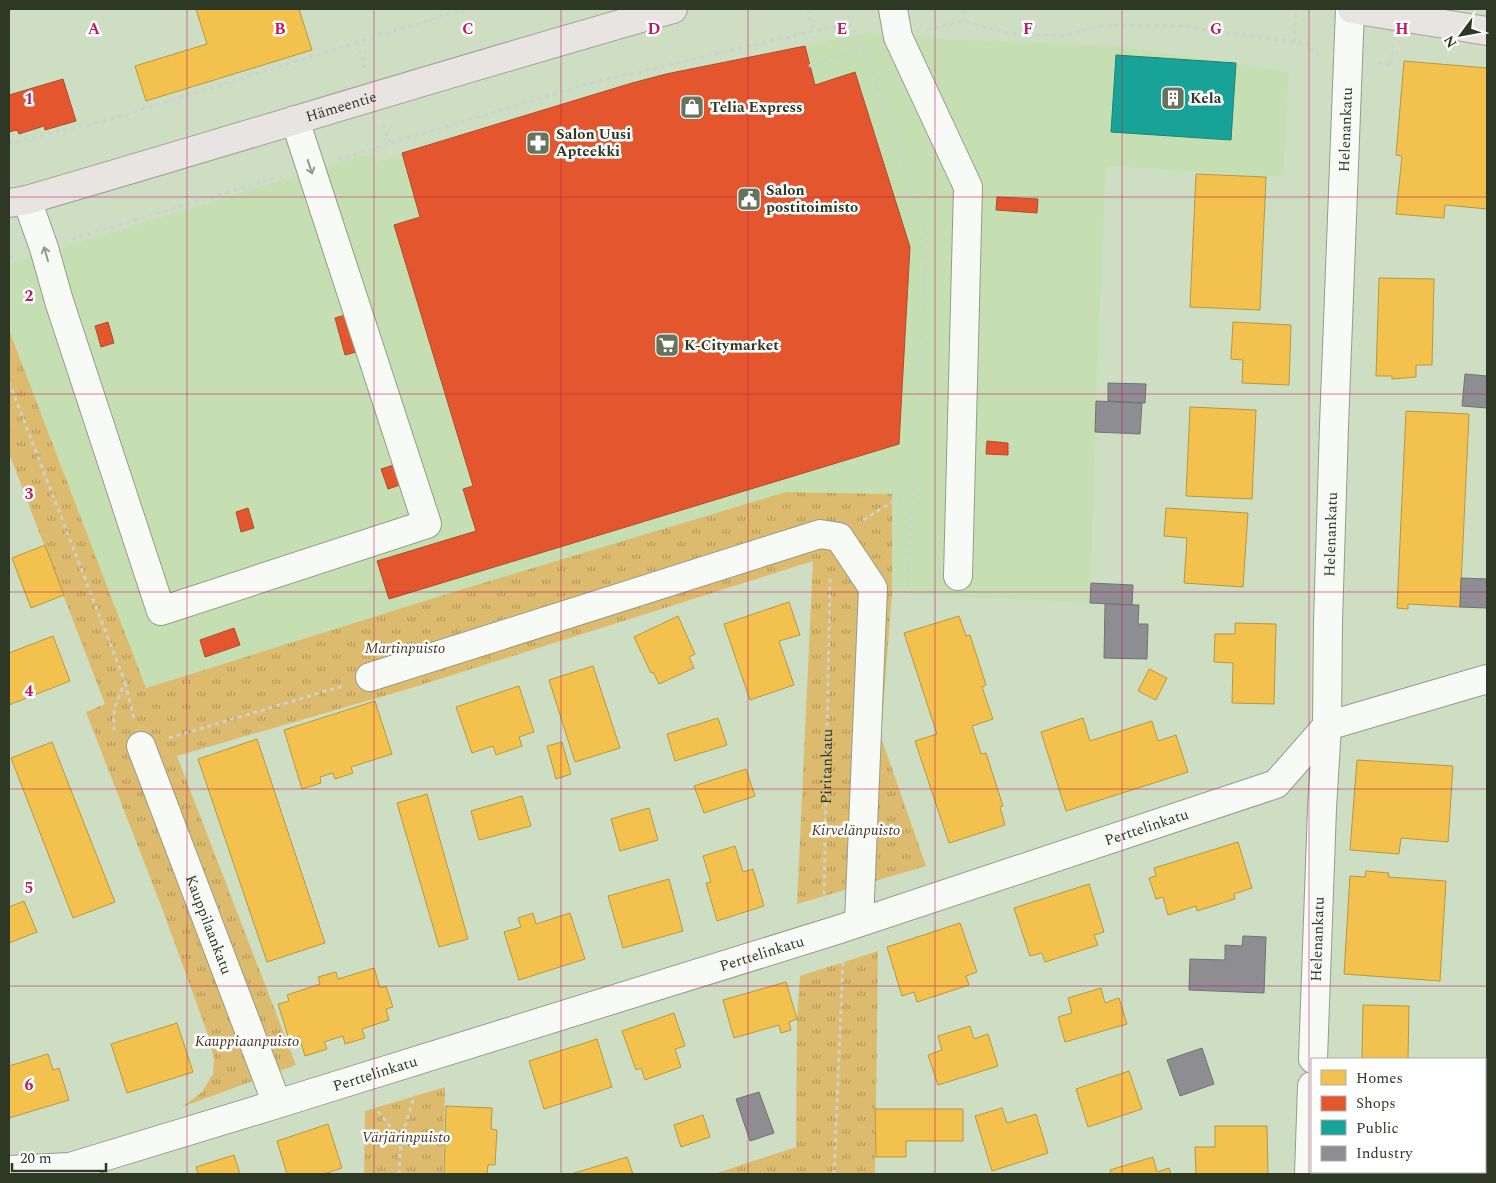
<svg xmlns="http://www.w3.org/2000/svg" width="1496" height="1183" font-family="Spectral,serif">
<style>
.built{fill:#c5dfb3}
.grass{fill:url(#grass-tufts)}
.homes{fill:#f2c14e;stroke:#b79842}
.shops{fill:#e4572e;stroke:#ad4e2b}
.public{fill:#17a398;stroke:#1e8376}
.industry{fill:#8d8d92;stroke:#707471}
.lines{fill:none;stroke-linecap:round;stroke-linejoin:round}
.minor-casing{stroke:#929e89;stroke-width:30}
.major-casing{stroke:#a5a397;stroke-width:30}
.path{stroke:#cdd2cb;stroke-width:3;stroke-dasharray:4 4;stroke-linecap:butt}
.minor{stroke:#f8faf6;stroke-width:28}
.major{stroke:#e8e4e1;stroke-width:28}
.oneway{stroke:#929a8e}
.grid{fill:none;stroke:#c2185b;stroke-width:1;stroke-opacity:0.55}
.labels{text-anchor:middle;dominant-baseline:central;stroke-width:5;stroke-linejoin:round;paint-order:stroke}
.poi-label{font-size:15px;font-weight:bold;fill:#2d3925;stroke:#fff;text-anchor:start}
.street-label{font-size:15px;fill:#2d3925;stroke:#fff}
.park-label{font-size:15px;font-style:italic;fill:#463623;stroke:#fff}
.grid-label{font-size:16px;text-anchor:middle;font-weight:bold;fill:#c2185b;stroke:#fff;stroke-width:5;stroke-linejoin:round;paint-order:stroke}
</style>
<defs>
<pattern id="grass-tufts" width="24" height="20" patternUnits="userSpaceOnUse" patternTransform="scale(1.25)"><rect width="24" height="20" fill="#ddbb6e"/><path d="M3 7l-1-3M5 7V3M7 7l1-3M15 17l-1-3M17 17v-4M19 17l1-3" fill="none" stroke="#b4995a"/></pattern>
</defs>
<rect width="100%" height="100%" fill="#cedec3"/>
<!-- built -->
<polygon class="built" points="863,33 963,40 1116,46 1289,72 1283,177 1106,166 1096,401 1090,603 892,593 892,494 786,492 463,589 146,688 9,330 9,264 373,152 376,162 632,83 666,74 777,52"/>
<!-- grass -->
<g class="grass">
<polygon points="9,330 146,688 463,589 786,492 892,494 892,593 881,737 926,866 797,904 813,561 408,689 177,756 296,1065 182,1107 202,1092 213,1074 214,1059 208,1035 163,911 86,712 105,704 9,453"/>
<polygon points="878,951 875,1174 714,1174 796,1147 797,1019 800,976"/>
<polygon points="445,1087 443,1174 364,1174 365,1111"/>
</g>
<!-- homes -->
<g class="homes">
<polygon points="196,9 299,9 312,50 146,101 135,66 207,44"/>
<polygon points="1404,61 1487,68 1487,209 1445,205 1444,218 1396,214 1402,156 1396,155"/>
<polygon points="1196,174 1266,177 1260,310 1190,307"/>
<polygon points="1379,278 1434,279 1432,365 1416,365 1416,377 1392,379 1392,376 1376,376"/>
<polygon points="1233,322 1291,325 1289,385 1242,383 1243,360 1231,359"/>
<polygon points="1190,407 1256,410 1252,499 1186,496"/>
<polygon points="1406,411 1469,414 1460,607 1408,604 1408,609 1397,608"/>
<polygon points="1166,508 1248,513 1243,587 1184,583 1187,538 1164,536"/>
<polygon points="45,545 64,595 31,608 12,558"/>
<polygon points="789,602 800,635 779,641 794,685 750,700 724,624"/>
<polygon points="678,616 695,654 689,657 694,668 659,684 653,672 651,673 634,637"/>
<polygon points="959,616 966,636 970,635 986,685 982,687 993,719 972,726 981,754 986,753 1003,806 1000,807 1005,825 949,843 915,741 937,734 904,633"/>
<polygon points="1235,623 1276,624 1274,704 1232,703 1233,663 1214,662 1215,634 1235,634"/>
<polygon points="53,636 70,681 9,705 9,653"/>
<polygon points="593,666 620,748 575,762 549,680"/>
<polygon points="1149,669 1167,678 1156,700 1138,691"/>
<polygon points="519,686 534,732 519,737 522,746 496,755 493,746 472,753 456,707"/>
<polygon points="375,701 392,754 351,767 353,773 335,779 333,773 320,777 321,783 302,789 284,730"/>
<polygon points="718,718 727,745 675,761 667,734"/>
<polygon points="1083,718 1090,741 1152,721 1158,741 1176,735 1188,772 1066,811 1041,732"/>
<polygon points="257,739 325,943 267,962 198,759"/>
<polygon points="52,742 115,902 73,918 11,758"/>
<polygon points="562,742 571,774 556,779 547,746"/>
<polygon points="1357,760 1453,766 1448,842 1401,838 1399,854 1350,850"/>
<polygon points="746,769 755,796 704,813 694,786"/>
<polygon points="427,794 468,939 439,947 397,803"/>
<polygon points="522,796 531,826 479,840 471,811"/>
<polygon points="649,808 658,840 620,851 611,819"/>
<polygon points="1238,842 1252,888 1234,894 1235,899 1197,911 1196,906 1168,915 1163,897 1156,899 1149,878 1156,876 1154,868"/>
<polygon points="735,846 743,872 753,869 764,906 717,921 706,883 711,882 703,856"/>
<polygon points="1366,871 1389,873 1388,877 1446,881 1440,981 1344,974 1350,876 1365,877"/>
<polygon points="669,879 683,931 623,948 608,896"/>
<polygon points="1089,884 1104,932 1094,935 1098,945 1045,962 1042,953 1030,956 1014,908"/>
<polygon points="24,901 37,932 9,943 9,907"/>
<polygon points="533,913 536,924 570,913 585,959 519,980 504,932 521,927 518,918"/>
<polygon points="960,923 977,972 966,976 969,985 917,1002 914,992 902,996 887,947"/>
<polygon points="374,968 380,988 386,986 393,1007 386,1009 389,1020 362,1029 365,1038 345,1044 343,1036 324,1042 327,1049 305,1056 299,1036 289,1039 278,1004 289,1001 287,995 320,984 318,977 336,972 338,979"/>
<polygon points="786,982 797,1019 789,1022 791,1030 781,1033 779,1025 734,1038 723,1000"/>
<polygon points="1101,988 1105,1003 1119,998 1127,1024 1065,1042 1058,1017 1072,1013 1068,998"/>
<polygon points="1363,1005 1409,1006 1408,1059 1362,1059"/>
<polygon points="674,1013 685,1046 675,1049 681,1067 645,1080 641,1068 636,1070 622,1031"/>
<polygon points="177,1023 193,1072 127,1093 111,1044"/>
<polygon points="970,1026 974,1039 988,1034 998,1066 938,1085 928,1055 942,1050 938,1036"/>
<polygon points="597,1039 612,1087 544,1109 529,1061"/>
<polygon points="48,1054 53,1070 59,1068 69,1100 9,1118 9,1066"/>
<polygon points="1129,1071 1142,1109 1088,1127 1076,1089"/>
<polygon points="446,1106 492,1108 491,1129 497,1130 495,1165 488,1165 487,1174 444,1174"/>
<polygon points="1002,1108 1007,1123 1036,1114 1048,1153 992,1171 975,1116"/>
<polygon points="875,1109 963,1109 963,1141 906,1141 906,1157 876,1157"/>
<polygon points="703,1115 710,1137 681,1147 674,1125"/>
<polygon points="328,1124 342,1168 324,1174 287,1174 277,1141"/>
<polygon points="1215,1126 1267,1126 1268,1174 1196,1174 1195,1147 1215,1147"/>
<polygon points="234,1155 240,1174 198,1174 196,1167"/>
<polygon points="627,1157 633,1174 571,1174"/>
<polygon points="1153,1157 1157,1172 1169,1168 1171,1174 1111,1174 1110,1170"/>
</g>
<!-- shops -->
<g class="shops">
<polygon points="805,46 815,85 855,72 910,247 899,444 389,599 377,561 476,531 463,489 473,486 394,225 420,217 402,153 632,83 666,74"/>
<polygon points="63,79 76,121 45,130 44,126 19,134 17,130 9,132 9,95"/>
<polygon points="997,197 1038,199 1037,213 996,210"/>
<polygon points="349,314 360,351 345,355 335,318"/>
<polygon points="108,322 114,343 101,347 95,326"/>
<polygon points="987,441 1008,443 1008,455 986,454"/>
<polygon points="394,465 400,485 388,489 381,469"/>
<polygon points="248,508 254,528 241,532 236,512"/>
<polygon points="234,628 240,645 205,657 200,640"/>
</g>
<!-- public -->
<polygon class="public" points="1116,55 1236,63 1231,140 1111,132"/>
<!-- industry -->
<g class="industry">
<polygon points="1465,374 1487,376 1487,408 1462,406"/>
<polygon points="1108,383 1146,384 1145,403 1108,401"/>
<polygon points="1096,401 1142,403 1140,434 1095,432"/>
<polygon points="1461,578 1487,579 1487,608 1460,607"/>
<polygon points="1091,583 1133,585 1132,605 1090,603"/>
<polygon points="1105,604 1139,605 1138,624 1148,624 1147,659 1104,658"/>
<polygon points="1243,936 1266,937 1264,993 1189,990 1190,959 1225,960 1225,945 1242,946"/>
<polygon points="1202,1048 1214,1084 1180,1096 1167,1060"/>
<polygon points="759,1092 774,1133 750,1141 736,1099"/>
</g>
<g class="lines">
<!-- minor casing -->
<g class="minor-casing">
<g id="minor">
<polyline points="893,9 898,37 968,187 958,576"/>
<polyline points="27,200 44,248 59,301 161,611 427,524 295,120"/>
<polyline points="370,677 820,534 839,537 873,588 859,922"/>
<path id="s2" d="M 141,746 L 277,1104"/>
<path id="s3" d="M 1313,1059 L 1322,808 L 1327,726 L 1328,622 L 1334,426 L 1350,9"/>
<polyline points="1485,1164 1487,1163"/>
<path id="s4" d="M 9,1170 L 70,1167 L 277,1104 L 837,930 L 1276,784 L 1327,726 L 1487,679"/>
<polyline points="1309,1174 1312,1086"/>
<polyline points="1451,1174 1459,1172"/>
</g>
</g>
<!-- major casing -->
<g class="major-casing">
<g id="major">
<polyline points="1352,9 1487,31"/>
<path id="s5" d="M 9,203 L 27,200 C 243,137 457,70 673,9"/>
</g>
</g>
<!-- path -->
<g class="path">
<polyline points="808,9 813,31"/>
<polyline points="963,21 964,9"/>
<polyline points="927,30 963,21 1008,33 1064,36 1104,25 1180,26 1308,44 1314,54 1319,55"/>
<polyline points="357,42 365,68"/>
<polyline points="1294,42 1296,9"/>
<polyline points="1377,63 1391,65 1393,45"/>
<polyline points="809,66 866,48"/>
<polyline points="383,124 390,143"/>
<polyline points="9,143 111,119 464,9"/>
<polyline points="338,159 587,84 848,23 865,48 927,235 913,489 862,521"/>
<polyline points="72,239 282,176"/>
<polyline points="9,258 16,256"/>
<polyline points="9,382 125,682 114,709 114,732"/>
<polyline points="902,590 907,591 913,489"/>
<polyline points="125,683 134,718"/>
<polyline points="169,738 343,686"/>
<path id="s1" d="M 826,902 L 824,897 L 830,578"/>
<polyline points="373,1105 400,1139"/>
<polyline points="1485,1128 1487,1127"/>
<polyline points="1363,1172 1363,1174"/>
<polyline points="399,1174 401,1140 415,1093"/>
<polyline points="834,1174 843,960"/>
<polyline points="1342,1174 1350,1172"/>
</g>
<!-- minor -->
<use href="#minor" class="minor"/>
<!-- major -->
<use href="#major" class="major"/>
</g>
<!-- one-way arrows -->
<defs><path id="oneway-shaft" d="M-6 0H5M1.5-3L5.5 0L1.5 3" fill="none" stroke-width="1.6" stroke-linecap="round" stroke-linejoin="round" transform="scale(1.25)"/></defs>
<g class="oneway">
<use href="#oneway-shaft" transform="translate(310 167) rotate(72)"/>
<use href="#oneway-shaft" transform="translate(46 254) rotate(-106)"/>
</g>
<!-- grid -->
<path class="grid" d="M 187,9 L 187,1174M 374,9 L 374,1174M 561,9 L 561,1174M 748,9 L 748,1174M 935,9 L 935,1174M 1122,9 L 1122,1174M 1309,9 L 1309,1174M 9,197 L 1487,197M 9,394 L 1487,394M 9,592 L 1487,592M 9,789 L 1487,789M 9,986 L 1487,986"/>
<!-- icons -->
<defs>
<g id="building-square" transform="scale(1.25)"><rect x="-9" y="-9" width="18" height="18" rx="4" fill="#65735c" stroke="#fff"/><path d="M-4-6H4V6H1V3H-1V6H-4ZM-2.5-4.3h1.7v1.8h-1.7ZM.8-4.3h1.7v1.8H.8ZM-2.5-1h1.7V.8h-1.7ZM.8-1h1.7V.8H.8Z" fill="#fff"/></g>
<g id="shop-square" transform="scale(1.25)"><rect x="-9" y="-9" width="18" height="18" rx="4" fill="#65735c" stroke="#fff"/><path d="M-5-2.5h2.3a2.7 3.5 0 0 1 5.4 0H5L5.5 6h-11ZM-1.5-2.5h3a1.5 2.3 0 0 0-3 0Z" fill="#fff"/></g>
<g id="pharmacy-square" transform="scale(1.25)"><rect x="-9" y="-9" width="18" height="18" rx="4" fill="#65735c" stroke="#fff"/><path d="M-2-6h4v4h4v4h-4v4h-4v-4h-4v-4h4Z" fill="#fff"/></g>
<g id="civic-square" transform="scale(1.25)"><rect x="-9" y="-9" width="18" height="18" rx="4" fill="#65735c" stroke="#fff"/><path d="M-.6-6.5H3V-4.5H.6V-3L4-1V1h2V6H-6V1h2V-1L-.6-3ZM-1.2 2.5V6h2.4V2.5Z" fill="#fff"/></g>
<g id="supermarket-square" transform="scale(1.25)"><rect x="-9" y="-9" width="18" height="18" rx="4" fill="#65735c" stroke="#fff"/><path d="M-6-5.5h2.5l.6 2H6L4.5 2H-2.5L-4.4-4H-6ZM-1.5 3.2a1.3 1.3 0 1 0 .1 0ZM3 3.2a1.3 1.3 0 1 0 .1 0Z" fill="#fff"/></g>
</defs>
<g fill-rule="evenodd">
<use href="#building-square" x="1173" y="98"/>
<use href="#shop-square" x="692" y="107"/>
<use href="#pharmacy-square" x="538" y="143"/>
<use href="#civic-square" x="749" y="199"/>
<use href="#supermarket-square" x="667" y="345"/>
</g>
<g class="labels">
<!-- poi labels -->
<g class="poi-label">
<text x="1190" y="98">Kela</text>
<text x="710" y="107">Telia Express</text>
<text x="556" y="134">Salon Uusi<tspan x="556" dy="17">Apteekki</tspan></text>
<text x="766" y="190">Salon<tspan x="766" dy="17">postitoimisto</tspan></text>
<text x="684" y="345">K-Citymarket</text>
</g>
<!-- street labels -->
<g class="street-label">
<text stroke="none"><textPath href="#s5" startOffset="346">Hämeentie</textPath></text>
<text stroke="none"><textPath href="#s3" startOffset="930">Helenankatu</textPath></text>
<text stroke="none"><textPath href="#s3" startOffset="525">Helenankatu</textPath></text>
<text stroke="none"><textPath href="#s1" startOffset="136">Piritankatu</textPath></text>
<text stroke="none"><textPath href="#s4" startOffset="1190">Perttelinkatu</textPath></text>
<text stroke="none"><textPath href="#s2" startOffset="191">Kauppilaankatu</textPath></text>
<text stroke="none"><textPath href="#s3" startOffset="120">Helenankatu</textPath></text>
<text stroke="none"><textPath href="#s4" startOffset="785">Perttelinkatu</textPath></text>
<text stroke="none"><textPath href="#s4" startOffset="380">Perttelinkatu</textPath></text>
</g>
<!-- park labels -->
<g class="park-label">
<text x="405" y="648">Martinpuisto</text>
<text x="856" y="830">Kirvelänpuisto</text>
<text x="247" y="1041">Kauppiaanpuisto</text>
<text x="406" y="1137">Värjärinpuisto</text>
</g>
</g>
<g class="grid-label">
<text x="94" y="34">A</text>
<text x="280" y="34">B</text>
<text x="468" y="34">C</text>
<text x="654" y="34">D</text>
<text x="842" y="34">E</text>
<text x="1028" y="34">F</text>
<text x="1216" y="34">G</text>
<text x="1402" y="34">H</text>
<text x="29" y="104">1</text>
<text x="29" y="301">2</text>
<text x="29" y="499">3</text>
<text x="29" y="696">4</text>
<text x="29" y="893">5</text>
<text x="29" y="1090">6</text>
</g>
<!-- border -->
<rect width="1496" height="1183" fill="none" stroke="#2d3925" stroke-width="20"/>
<!-- legend -->
<rect x="1311" y="1058" width="175" height="115" fill="#ffffff" stroke="#abb0a8"/>
<rect x="1321" y="1070" width="25" height="15" fill="#f2c14e" stroke="#abb0a8"/>
<text x="1356" y="1083" font-size="15" fill="#2d3925">Homes</text>
<rect x="1321" y="1096" width="25" height="15" fill="#e4572e" stroke="#abb0a8"/>
<text x="1356" y="1108" font-size="15" fill="#2d3925">Shops</text>
<rect x="1321" y="1120" width="25" height="15" fill="#17a398" stroke="#abb0a8"/>
<text x="1356" y="1133" font-size="15" fill="#2d3925">Public</text>
<rect x="1321" y="1146" width="25" height="15" fill="#8d8d92" stroke="#abb0a8"/>
<text x="1356" y="1158" font-size="15" fill="#2d3925">Industry</text>
<!-- north arrow -->
<g transform="translate(1461 35) rotate(238)" stroke="#ffffff" stroke-width="4" paint-order="stroke">
<path d="M0-4L9 19L0 12L-9 19Z" fill="#2d3925"/>
<text y="-8" font-size="14" font-weight="bold" text-anchor="middle" fill="#2d3925">N</text>
</g>
<!-- scale -->
<path d="M12 1163v8h94v-8" fill="none" stroke="#2d3925" stroke-width="2.5"/>
<text x="20" y="1163" font-size="15" fill="#2d3925" stroke="#ffffff" stroke-width="4" paint-order="stroke">20 m</text>
</svg>
